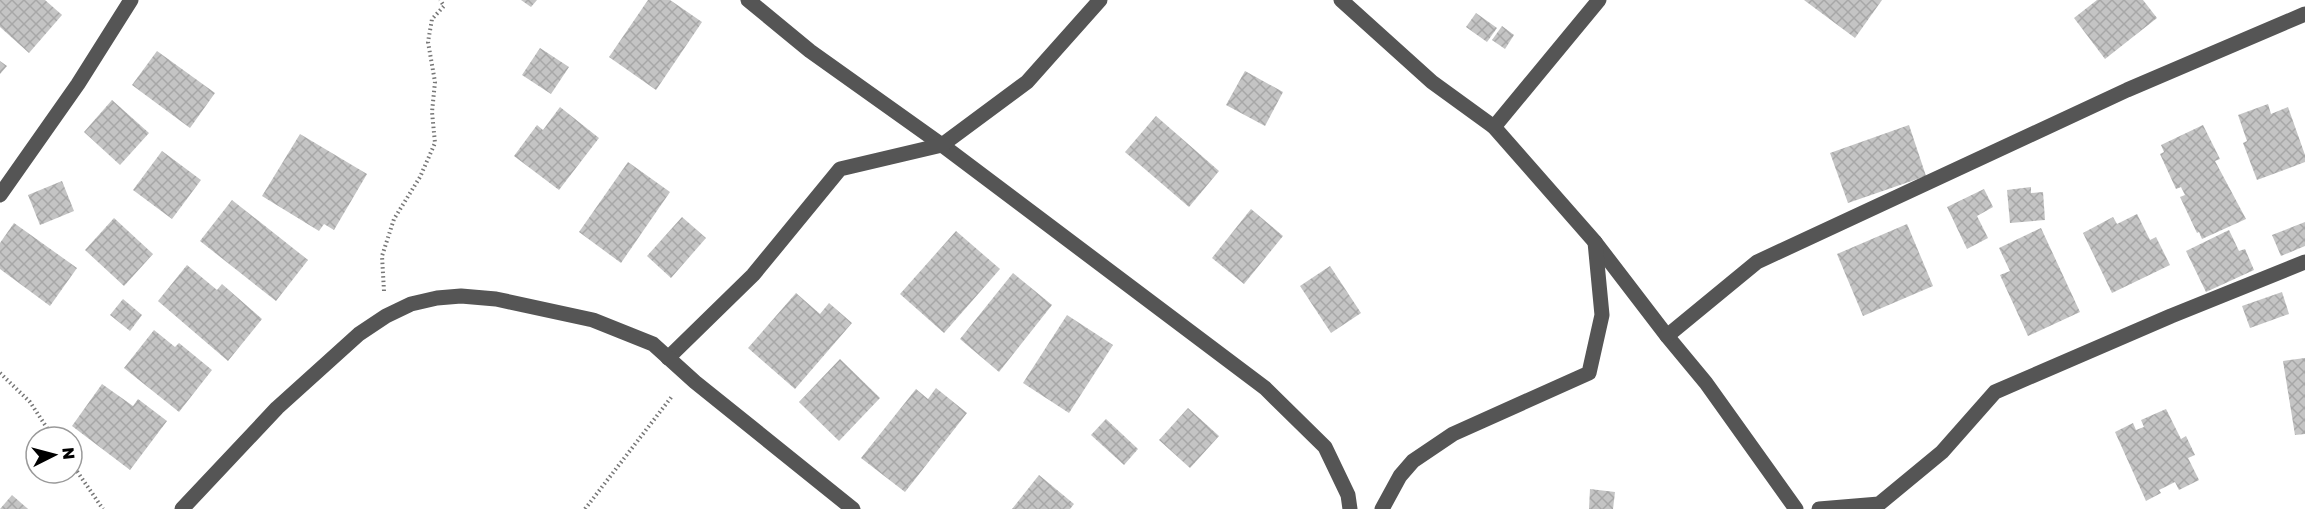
<svg xmlns="http://www.w3.org/2000/svg" width="2305" height="509" font-family="'Golos Text',sans-serif">
<style>
.building{fill:url(#building-cross-hatch)}
.lines{fill:none;stroke-linecap:round;stroke-linejoin:round}
.path{stroke:#777;stroke-width:4;stroke-dasharray:1.5 3;stroke-linecap:butt}
.minor{stroke:#555;stroke-width:15}
</style>
<defs>
<pattern id="building-cross-hatch" width="8" height="8" patternUnits="userSpaceOnUse" patternTransform="scale(1.5)"><rect width="8" height="8" fill="#c4c4c4"/><path d="M0 0l8 8M0 8l8-8" fill="none" stroke="#a7a7a7"/></pattern>
</defs>
<rect width="100%" height="100%" fill="#fff"/>
<!-- building -->
<g class="building">
<polygon points="0,0 45,0 62,15 29,53 0,27"/>
<polygon points="521,0 537,0 531,7"/>
<polygon points="648,0 670,0 702,22 656,90 609,57"/>
<polygon points="1804,0 1882,0 1855,38"/>
<polygon points="2097,0 2143,0 2157,18 2105,59 2074,18"/>
<polygon points="1476,13 1497,28 1487,42 1466,27"/>
<polygon points="1502,26 1514,35 1505,49 1492,40"/>
<polygon points="540,48 569,67 551,94 522,75"/>
<polygon points="157,51 215,93 190,128 132,85"/>
<polygon points="0,61 7,66 0,74"/>
<polygon points="1245,71 1283,92 1265,126 1226,105"/>
<polygon points="112,100 149,133 120,165 84,132"/>
<polygon points="2268,104 2271,114 2288,107 2305,155 2305,162 2257,180 2243,143 2247,141 2238,115"/>
<polygon points="560,107 599,138 559,190 514,156 537,125 543,130"/>
<polygon points="1156,116 1219,171 1189,207 1125,152"/>
<polygon points="1909,125 1926,176 1848,203 1830,153"/>
<polygon points="2203,125 2220,159 2215,161 2246,219 2202,239 2199,232 2197,233 2180,197 2185,195 2181,187 2176,189 2160,154 2164,152 2161,145"/>
<polygon points="300,134 367,174 334,230 324,224 319,231 262,196"/>
<polygon points="162,151 201,180 172,219 133,190"/>
<polygon points="628,162 670,192 621,263 579,232"/>
<polygon points="62,181 74,211 40,225 28,195"/>
<polygon points="2031,187 2031,193 2043,192 2045,220 2010,223 2007,190"/>
<polygon points="1984,189 1993,207 1977,216 1988,238 1967,249 1947,207"/>
<polygon points="232,200 308,260 276,301 200,241"/>
<polygon points="1251,209 1283,236 1244,284 1212,258"/>
<polygon points="2137,214 2150,240 2156,237 2170,265 2112,293 2083,233 2113,217 2117,224"/>
<polygon points="682,217 706,238 671,278 647,256"/>
<polygon points="114,218 153,254 124,286 85,250"/>
<polygon points="2305,222 2305,246 2281,256 2272,235"/>
<polygon points="14,223 77,268 50,306 0,269 0,243"/>
<polygon points="1907,224 1933,286 1863,316 1837,254"/>
<polygon points="2041,228 2080,312 2028,336 2000,275 2010,271 1999,248"/>
<polygon points="2229,230 2239,251 2245,249 2254,270 2206,292 2186,251"/>
<polygon points="956,231 1000,269 944,333 900,294"/>
<polygon points="187,265 217,290 222,284 262,319 228,361 158,301"/>
<polygon points="1330,266 1361,313 1331,333 1300,286"/>
<polygon points="1013,273 1052,305 999,372 960,339"/>
<polygon points="2282,292 2289,314 2250,328 2242,306"/>
<polygon points="796,293 820,314 829,303 852,323 795,389 748,348"/>
<polygon points="123,299 142,315 130,331 110,315"/>
<polygon points="1067,315 1113,345 1069,413 1023,383"/>
<polygon points="154,330 175,347 179,343 212,370 179,412 124,368"/>
<polygon points="2305,358 2305,434 2295,435 2283,361"/>
<polygon points="840,359 880,398 839,441 799,402"/>
<polygon points="102,384 133,406 138,399 167,421 130,470 72,426"/>
<polygon points="936,388 967,413 905,492 861,458 916,389 928,399"/>
<polygon points="1188,408 1219,436 1190,468 1159,440"/>
<polygon points="2166,409 2181,439 2186,436 2195,455 2188,458 2199,480 2179,490 2175,482 2159,490 2161,493 2146,501 2115,432 2133,423 2136,430 2144,427 2141,420"/>
<polygon points="1106,419 1138,449 1124,465 1091,435"/>
<polygon points="1039,475 1074,504 1070,509 1012,509"/>
<polygon points="1590,489 1615,492 1613,509 1589,509"/>
<polygon points="12,495 28,509 0,509"/>
</g>
<g class="lines">
<!-- path -->
<g class="path">
<polyline points="384,291 382,256 394,219 420,177 435,143 432,112 435,82 428,42 432,19 444,6 440,0"/>
<polyline points="0,373 30,402 53,437"/>
<polyline points="72,464 103,509"/>
<polyline points="585,509 673,395"/>
</g>
<!-- minor -->
<g class="minor">
<polyline points="748,0 810,51 942,145 1265,388 1325,447 1348,495 1350,509"/>
<polyline points="1341,0 1432,82 1494,127 1595,242 1667,336 1706,383 1796,509"/>
<polyline points="1494,127 1599,0"/>
<polyline points="0,195 78,84 131,0"/>
<polyline points="1667,336 1757,262 2127,90 2305,14"/>
<polyline points="668,358 753,275 840,169 942,145 1027,82 1100,0"/>
<polyline points="182,509 277,408 359,334 386,316 411,304 437,298 461,296 496,299 593,320 653,344 695,382 853,509"/>
<polyline points="1382,509 1400,476 1413,461 1453,434 1589,373 1602,315 1595,242"/>
<polyline points="1819,509 1879,504 1942,452 1995,392 2171,316 2305,262"/>
</g>
</g>
<!-- north arrow -->
<g transform="translate(54 455) rotate(84)"><circle r="28" fill="#ffffff" stroke="#999999" stroke-width="1.5"/>
<path d="M0-4.5L10 22L0 15L-10 22Z" fill="#000000"/>
<text y="-9" font-size="16" font-weight="bold" text-anchor="middle" fill="#000000">N</text>
</g>
</svg>
